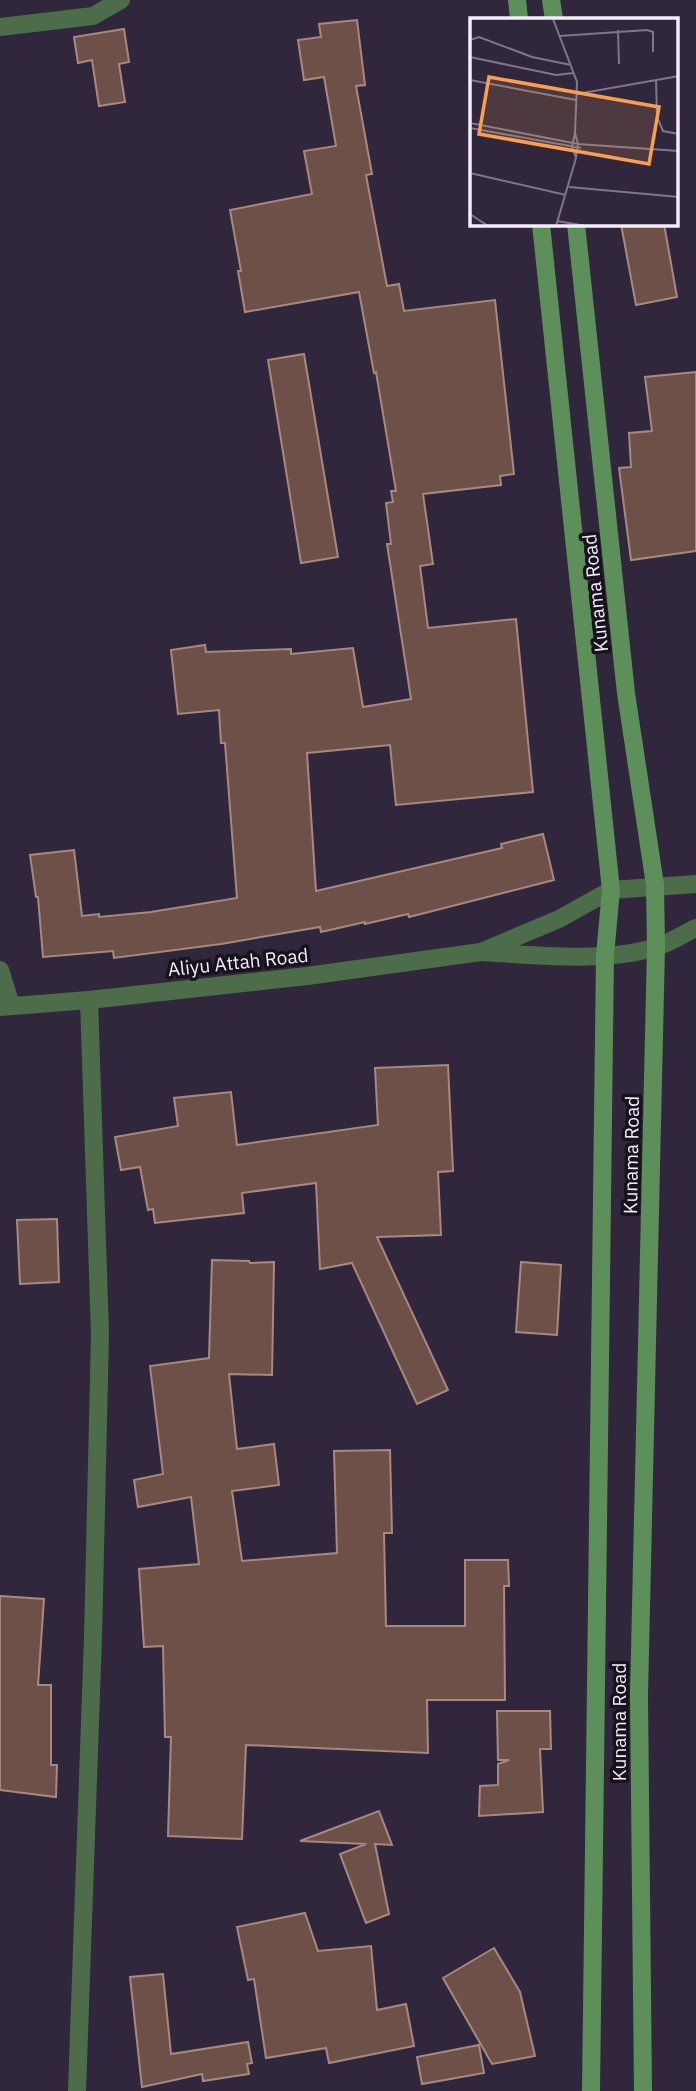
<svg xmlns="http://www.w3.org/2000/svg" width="696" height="2091" font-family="'IBM Plex Sans',sans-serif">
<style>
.building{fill:#6d5048;stroke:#a88880;stroke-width:2}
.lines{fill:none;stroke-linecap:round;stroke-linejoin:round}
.minor{stroke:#4c6c4a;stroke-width:18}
.tertiary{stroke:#4c6c4a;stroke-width:18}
.secondary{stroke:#5c8f5a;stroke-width:18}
.labels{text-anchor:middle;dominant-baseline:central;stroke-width:7;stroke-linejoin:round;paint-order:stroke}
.street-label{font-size:19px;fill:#f3edfc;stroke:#17121c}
.inset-road{fill:none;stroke:#7f7689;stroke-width:2}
.view{fill:#fa9f50;fill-opacity:0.15;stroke:#fa9f50;stroke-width:3.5}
.inset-edge{fill:none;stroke:#f3edfc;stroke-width:3.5}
</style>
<rect width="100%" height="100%" fill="#31273d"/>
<!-- building -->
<g class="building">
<polygon points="357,20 365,85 356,86 372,174 366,175 387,286 399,284 404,311 495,300 514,474 500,476 501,485 423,494 433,564 420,566 428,628 516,619 533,792 396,805 390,745 307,753 316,891 502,848 501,844 543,834 554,880 409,917 408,914 365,924 365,922 321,932 320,927 221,944 114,958 113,951 43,957 38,897 36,897 30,855 74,850 82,916 99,914 99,917 151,912 237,898 225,743 221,743 219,710 178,714 171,650 205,645 206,652 291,649 291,654 353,648 363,707 411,699 387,544 391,544 386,503 393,502 391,491 396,491 376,372 374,373 359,292 245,312 238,271 241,271 230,210 312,194 304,151 336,146 324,77 304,80 298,40 321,37 319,24"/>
<polygon points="124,29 129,62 119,64 125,102 99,106 92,60 78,63 74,37"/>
<polygon points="621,224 664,224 677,297 636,305"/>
<polygon points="304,354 338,557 301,563 268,360"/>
<polygon points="696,372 696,551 631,560 619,468 631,467 629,433 652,431 645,377"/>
<polygon points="448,1065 453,1171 438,1172 441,1235 377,1237 448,1390 417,1404 352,1263 320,1269 316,1183 242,1193 244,1213 155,1223 153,1209 148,1210 140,1167 121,1170 115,1137 178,1126 174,1098 231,1092 237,1145 378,1125 375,1068"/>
<polygon points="57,1219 59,1282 20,1284 17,1220"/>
<polygon points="212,1260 249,1261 250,1263 274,1262 272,1375 229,1374 237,1449 274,1444 279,1485 232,1491 242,1561 337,1553 334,1451 390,1450 392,1533 384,1533 386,1626 465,1626 465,1560 508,1560 509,1586 504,1586 505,1700 427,1700 428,1753 246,1745 242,1839 168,1836 171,1737 165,1737 163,1646 144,1647 139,1569 199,1564 191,1497 138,1507 134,1480 163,1474 150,1366 209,1358"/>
<polygon points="521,1262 561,1265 557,1335 516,1332"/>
<polygon points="0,1596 44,1599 38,1685 51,1685 51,1765 57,1765 56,1797 0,1790"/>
<polygon points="497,1711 550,1711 551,1749 540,1749 543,1812 479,1816 480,1786 498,1785 498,1764 509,1760 498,1760"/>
<polygon points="379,1811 392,1845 375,1844 389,1914 366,1923 340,1854 366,1844 300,1841"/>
<polygon points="305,1913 318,1951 371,1946 377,2010 406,2004 414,2046 329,2063 326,2048 266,2058 254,1979 248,1980 237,1927"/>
<polygon points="494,1948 520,1992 535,2056 492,2064 443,1978"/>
<polygon points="163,1974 171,2054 248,2042 252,2063 247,2064 249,2074 203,2081 202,2074 142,2087 130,1977"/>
<polygon points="479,2045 484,2073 422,2084 417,2057"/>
</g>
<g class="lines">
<!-- minor -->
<g class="minor">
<polyline points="0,27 93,16 121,0"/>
<polyline points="0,970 11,1005"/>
<polyline points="77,2091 93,1637 100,1334 89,1000"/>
</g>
<!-- tertiary -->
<g class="tertiary">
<path d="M 696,884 L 611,890 L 559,919 L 481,952 C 532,955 607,963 656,947 C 670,943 683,934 696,928"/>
<polyline points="0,1007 89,1000 307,976 481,952"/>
</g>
<!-- secondary -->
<g class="secondary">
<polyline points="517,0 519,19"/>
<polyline points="551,0 554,19"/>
<polyline points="541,224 611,890 605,955 591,2091"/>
<polyline points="576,224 626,693 655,885 656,947 639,1695 643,2091"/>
</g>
</g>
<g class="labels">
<!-- street labels -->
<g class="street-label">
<text transform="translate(595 593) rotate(-96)">Kunama Road</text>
<text transform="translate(238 962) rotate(-6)">Aliyu Attah Road</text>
<text transform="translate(631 1155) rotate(-89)">Kunama Road</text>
<text transform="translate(619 1722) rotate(-90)">Kunama Road</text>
</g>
</g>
<!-- overview -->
<g transform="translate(470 18)">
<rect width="208" height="208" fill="#31273d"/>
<path class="inset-road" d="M 83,1 L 107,64 L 105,115M 148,12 L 149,46M 90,18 L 177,12 L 183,14 L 183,34M 0,22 L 9,19 L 62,39 L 101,47M 0,39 L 86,57 L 104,55M 0,62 L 106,82M 186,62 L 187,99 L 193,113 L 209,116M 107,76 L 209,58M 0,105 L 108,126 L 209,133M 0,110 L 111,130M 105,115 L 108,126 L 106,140 L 102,129 ZM 0,155 L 96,177M 99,169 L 209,179M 0,196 L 18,208M 87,203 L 116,208M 86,208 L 106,140"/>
<path class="view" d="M 19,59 L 189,89 L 179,146 L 9,116 Z"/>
<rect width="208" height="208" class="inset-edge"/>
</g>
</svg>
